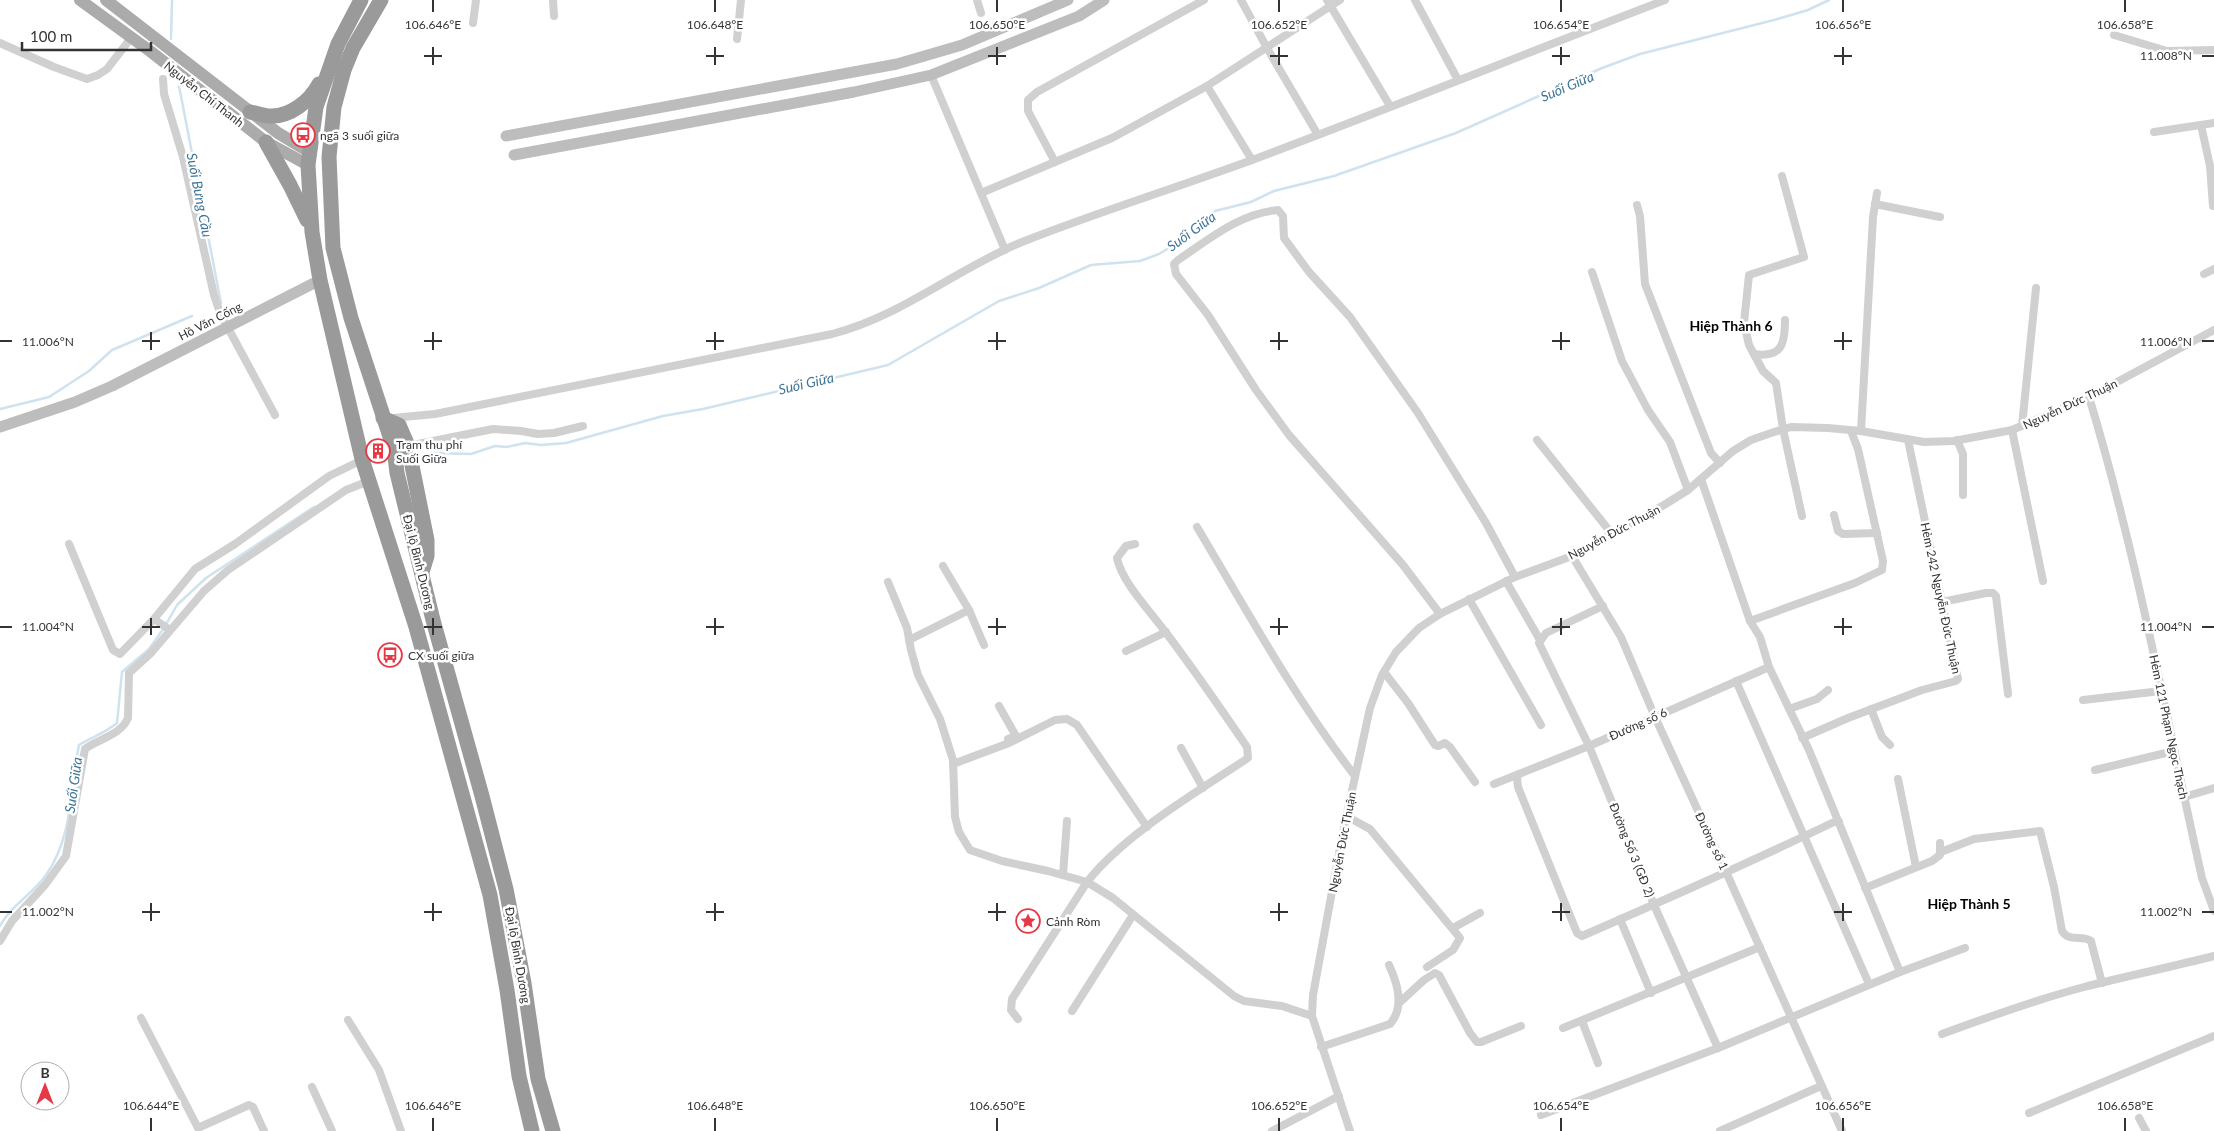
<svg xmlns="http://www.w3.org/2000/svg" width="2214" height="1131" font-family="Lato,sans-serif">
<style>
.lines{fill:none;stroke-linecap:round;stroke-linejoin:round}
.stream{stroke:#cfe2ee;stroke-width:2.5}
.street{stroke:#d0d0d0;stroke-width:8}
.secondary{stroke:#bdbdbd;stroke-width:11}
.primary{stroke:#ababab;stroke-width:12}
.highway{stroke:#9a9a9a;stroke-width:15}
.ticks{fill:none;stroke:#333;stroke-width:2}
.labels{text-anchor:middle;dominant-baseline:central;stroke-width:5;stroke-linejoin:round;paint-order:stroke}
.street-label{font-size:12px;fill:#333;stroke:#fff}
.poi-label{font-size:12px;fill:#333;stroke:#fff;text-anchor:start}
.water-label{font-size:14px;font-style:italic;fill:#3f7597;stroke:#fff}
.neighbourhood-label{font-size:14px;font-weight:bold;fill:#000;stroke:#fff}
.ticks-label{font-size:12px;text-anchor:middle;fill:#333;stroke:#fff;stroke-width:5;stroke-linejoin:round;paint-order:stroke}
</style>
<rect width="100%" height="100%" fill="#fff"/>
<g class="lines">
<!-- stream -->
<g class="stream">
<polyline points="171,39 172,0"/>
<polyline points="179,86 221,303"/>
<polyline points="0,409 49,397 89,371 112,350 192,316"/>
<polyline points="434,453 471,454 495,446 507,447 525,443 541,445 566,443 663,416 703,409 888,365 999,301 1039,288 1091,265 1140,261 1159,254 1182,240 1215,211 1251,202 1274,191 1334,176 1456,133 1602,68 1640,54 1774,20 1808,10 1829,0"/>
<path d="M 0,926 C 11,905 33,894 46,875 C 73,837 70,789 79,745 C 92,737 105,733 117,723 L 122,672 L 149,649 L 164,628 L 177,605 L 206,578 L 314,507"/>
</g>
<!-- street -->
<g class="street">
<polyline points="553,0 554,16"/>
<polyline points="977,0 981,13"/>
<polyline points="1241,0 1267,48 1318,135"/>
<polyline points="1327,0 1390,106"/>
<polyline points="1415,0 1458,80"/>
<polyline points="473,23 476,0"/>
<polyline points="2114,35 2167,51 2214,50"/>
<polyline points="737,39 741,0"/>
<polyline points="0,43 54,67 87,79 98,75 107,69 131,38"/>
<polyline points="931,75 1005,250"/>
<polyline points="163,79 164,94 183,157 214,295 220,313 275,415"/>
<polyline points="1207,86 1252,160"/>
<polyline points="2201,125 2210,166 2213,206"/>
<polyline points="2154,132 2214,123"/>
<polyline points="1055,162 1028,111 1028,100 1037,92 1204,0"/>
<polyline points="1782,176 1804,257 1749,275 1744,323 1749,345 1763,371 1776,383 1783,429 1802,516"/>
<polyline points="981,193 1112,138 1207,86 1340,0"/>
<polyline points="1875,204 1940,217"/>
<polyline points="1637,205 1640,216 1645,284 1711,453 1720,463"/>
<polyline points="1592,272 1622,361 1648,410 1670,442 1688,490"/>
<polyline points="2204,274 2214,269"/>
<path d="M 1754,354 C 1782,358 1785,344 1785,320"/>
<path d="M 2089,397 C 2137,555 2166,718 2202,878 L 2214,911"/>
<path d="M 393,418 L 435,414 L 832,334 C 902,316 956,269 1022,242 C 1098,212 1176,188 1252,160 C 1390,108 1527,53 1665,0"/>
<polyline points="2022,426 2036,288"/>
<polyline points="2012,430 2043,581"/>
<polyline points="1861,431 1873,217 1877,193"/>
<polyline points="1537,440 1612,534"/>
<polyline points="1957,440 1963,454 1963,495"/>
<polyline points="408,446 493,429 521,431 538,434 554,433 583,426"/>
<polyline points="1701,479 1750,621 1855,583 1882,570 1883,561 1858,449 1851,431"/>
<polyline points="1834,515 1838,531 1843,534 1877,533"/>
<path d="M 1197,527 C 1247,611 1294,697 1355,776"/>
<polyline points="69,544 113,650 120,654 154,619 195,569 235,544 329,476 362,460"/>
<polyline points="1572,556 1621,637 1655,717 1727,874 1842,1131"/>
<polyline points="943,566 969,610"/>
<polyline points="1506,581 1540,640"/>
<polyline points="888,582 907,628 911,650 918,675 940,719 953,760 955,817 959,832 970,850 1002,861 1048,871 1087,882 1113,898 1234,996 1244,1001 1282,1006 1312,1016"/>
<polyline points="1469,599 1541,725"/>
<polyline points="1942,602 1986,593 1993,593 1996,596 2008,694"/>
<polyline points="1603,606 1546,633 1539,643 1589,746 1654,905 1718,1048"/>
<path d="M 1440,614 L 1403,565 L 1289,435 L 1256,390 L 1208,315 L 1176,274 L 1174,264 L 1178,260 C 1208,240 1240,213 1278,210 L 1283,216 L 1284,238 L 1309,272 L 1350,317 L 1418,413 L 1486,523 L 1515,577"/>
<polyline points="154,619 170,630"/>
<polyline points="1750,621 1760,637 1769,667 1809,750 1900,972"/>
<polyline points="909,640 969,610 984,645"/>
<polyline points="1126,651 1166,632"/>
<path d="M 1769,667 L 1589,746 L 1519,774 L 1517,778 L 1518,787 L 1577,933 L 1582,936 C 1667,899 1751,862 1834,822 L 1839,822"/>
<polyline points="1384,672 1408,703 1435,745 1438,746 1445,743 1450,747 1475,782"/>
<polyline points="1736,681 1869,984"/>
<polyline points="2083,700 2161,691"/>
<polyline points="999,706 1016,736 1008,739"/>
<polyline points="1789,709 1817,699 1828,690"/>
<polyline points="1871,709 1882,737 1890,745"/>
<polyline points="1802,738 1848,718 1922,690 1956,681 1958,679 1908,440"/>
<polyline points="1181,748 1203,788"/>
<polyline points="953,764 1009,743 1055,720 1067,719 1077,725 1147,827"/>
<polyline points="2095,770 2174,751"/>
<polyline points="1898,779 1916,867"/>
<polyline points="1494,784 1519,774"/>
<polyline points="2184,797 2214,788"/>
<polyline points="1346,816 1370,829 1460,938 1453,950 1427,967"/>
<path d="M 1941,852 L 1974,839 L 2040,831 L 2054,887 L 2062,931 C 2070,943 2082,934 2091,941 L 2102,983"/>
<polyline points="1063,875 1067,821"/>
<polyline points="1865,888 1932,861 1940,855 1940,843"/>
<polyline points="1620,919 1651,993"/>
<polyline points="1453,928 1480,913"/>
<path d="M 0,941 L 12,921 L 45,885 L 66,856 L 85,749 C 98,739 121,735 128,718 L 129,673 L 151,653 L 204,591 L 228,570 L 346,490 L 369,481"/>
<polyline points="1399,1003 1424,980 1435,973 1439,975 1470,1033 1477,1042 1481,1042 1521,1026"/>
<polyline points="1072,1011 1133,915"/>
<polyline points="141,1018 198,1128 249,1105 253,1107 264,1131"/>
<path d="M 1018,1019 L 1011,1010 L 1012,999 L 1087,882 C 1125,834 1197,792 1248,758 L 1247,747 C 1221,709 1195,671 1167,634 C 1152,613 1122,583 1117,558 L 1126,546 L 1135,544"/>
<polyline points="348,1020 379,1070 401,1131"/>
<polyline points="1582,1021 1598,1063"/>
<polyline points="1563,1028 1760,947"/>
<path d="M 1942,1034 C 1988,1017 2035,1000 2084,987 C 2127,976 2171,967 2214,956"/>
<path d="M 1321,1047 L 1390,1024 C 1405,1007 1398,984 1389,965"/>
<polyline points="312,1087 332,1131"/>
<polyline points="2029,1113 2214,1036"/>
<polyline points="1541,1115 1718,1048 1900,972 1965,948"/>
<polyline points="2139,1118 2146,1131"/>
<polyline points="1272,1131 1339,1096"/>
<polyline points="1350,1131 1312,1016 1313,995 1342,837 1370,708 1382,675 1396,652 1419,628 1440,614 1515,577 1572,556 1664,505 1688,490 1733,451 1751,440 1774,432 1791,427 1828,428 1861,431 1924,442 1954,441 2012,430 2089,397 2214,330"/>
<polyline points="1720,1131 1821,1086"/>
</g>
<!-- secondary -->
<g class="secondary">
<polyline points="506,136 897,64 962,45 1068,0"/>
<polyline points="514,155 854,92 931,75 1079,16 1104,0"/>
<polyline points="0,427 75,402 112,386 320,280"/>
</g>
<!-- primary -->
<g class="primary">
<polyline points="80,0 150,51 266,142 308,165"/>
<polyline points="106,0 278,133 308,151"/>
</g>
<!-- highway -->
<g class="highway">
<polyline points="361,0 338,44 316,107 308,165 312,232 320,280 362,459 416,627 490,895 507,990 519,1076 532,1131"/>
<polyline points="381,0 353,48 344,70 334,107 329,157 333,248 351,318 394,449 397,473 433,620 482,796 506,889 524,983 538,1079 553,1131"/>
<path d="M 250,112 C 257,113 264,116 270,116 C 290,117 310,101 319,84"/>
<polyline points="266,142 290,185 307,220"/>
<polyline points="383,418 399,425 408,446 427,540 427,556 422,572"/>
</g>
</g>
<!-- ticks -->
<path class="ticks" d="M 433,0 L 433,12M 715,0 L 715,12M 997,0 L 997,12M 1279,0 L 1279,12M 1561,0 L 1561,12M 1843,0 L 1843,12M 2125,0 L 2125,12M 433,47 L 433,65M 715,47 L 715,65M 997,47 L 997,65M 1279,47 L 1279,65M 1561,47 L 1561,65M 1843,47 L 1843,65M 424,56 L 442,56M 706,56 L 724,56M 988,56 L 1006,56M 1270,56 L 1288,56M 1552,56 L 1570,56M 1834,56 L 1852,56M 2202,56 L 2214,56M 151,332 L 151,350M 433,332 L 433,350M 715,332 L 715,350M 997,332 L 997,350M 1279,332 L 1279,350M 1561,332 L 1561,350M 1843,332 L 1843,350M 0,341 L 12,341M 142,341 L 160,341M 424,341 L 442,341M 706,341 L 724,341M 988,341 L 1006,341M 1270,341 L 1288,341M 1552,341 L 1570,341M 1834,341 L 1852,341M 2202,341 L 2214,341M 151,618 L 151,635M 433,618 L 433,635M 715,618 L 715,635M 997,618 L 997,635M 1279,618 L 1279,635M 1561,618 L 1561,635M 1843,618 L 1843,635M 0,627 L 12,627M 142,627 L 160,627M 424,627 L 442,627M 706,627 L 724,627M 988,627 L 1006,627M 1270,627 L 1288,627M 1552,627 L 1570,627M 1834,627 L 1852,627M 2202,627 L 2214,627M 151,903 L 151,921M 433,903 L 433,921M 715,903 L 715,921M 997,903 L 997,921M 1279,903 L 1279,921M 1561,903 L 1561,921M 1843,903 L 1843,921M 0,912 L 12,912M 142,912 L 160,912M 424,912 L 442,912M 706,912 L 724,912M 988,912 L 1006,912M 1270,912 L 1288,912M 1552,912 L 1570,912M 1834,912 L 1852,912M 2202,912 L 2214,912M 151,1118 L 151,1131M 433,1118 L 433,1131M 715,1118 L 715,1131M 997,1118 L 997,1131M 1279,1118 L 1279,1131M 1561,1118 L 1561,1131M 1843,1118 L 1843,1131M 2125,1118 L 2125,1131"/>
<!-- icons -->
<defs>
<g id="bus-ring" transform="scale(1.25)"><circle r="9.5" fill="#fff" stroke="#e63946" stroke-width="1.5"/><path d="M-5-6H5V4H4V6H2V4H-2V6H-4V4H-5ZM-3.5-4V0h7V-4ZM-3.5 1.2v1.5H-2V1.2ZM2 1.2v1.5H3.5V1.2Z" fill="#e63946"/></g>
<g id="building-ring" transform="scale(1.25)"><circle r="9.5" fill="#fff" stroke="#e63946" stroke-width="1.5"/><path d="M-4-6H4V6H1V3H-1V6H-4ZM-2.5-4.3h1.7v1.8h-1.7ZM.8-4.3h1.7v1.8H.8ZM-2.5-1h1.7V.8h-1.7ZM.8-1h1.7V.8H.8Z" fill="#e63946"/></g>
<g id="sight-ring" transform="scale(1.25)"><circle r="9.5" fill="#fff" stroke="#e63946" stroke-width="1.5"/><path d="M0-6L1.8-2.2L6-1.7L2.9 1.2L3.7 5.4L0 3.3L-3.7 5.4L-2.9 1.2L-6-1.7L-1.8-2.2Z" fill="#e63946"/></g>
</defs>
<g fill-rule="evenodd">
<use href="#bus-ring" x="303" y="135"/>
<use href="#building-ring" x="378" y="451"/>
<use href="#bus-ring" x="390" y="655"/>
<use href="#sight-ring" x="1028" y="921"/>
</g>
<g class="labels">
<!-- street labels -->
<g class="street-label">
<text transform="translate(204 94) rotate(38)">Nguyễn Chí Thanh</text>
<text transform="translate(210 321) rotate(-27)">Hồ Văn Cống</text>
<text transform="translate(2070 404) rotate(-25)">Nguyễn Đức Thuận</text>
<text transform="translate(1614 532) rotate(-28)">Nguyễn Đức Thuận</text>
<text transform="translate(419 562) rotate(76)">Đại lộ Bình Dương</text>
<text transform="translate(1941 598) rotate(78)">Hẻm 242 Nguyễn Đức Thuận</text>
<text transform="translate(1638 724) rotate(-24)">Đường số 6</text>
<text transform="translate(2169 727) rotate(78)">Hẻm 121 Phạm Ngọc Thạch</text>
<text transform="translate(1712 841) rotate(65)">Đường số 1</text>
<text transform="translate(1342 842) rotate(-79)">Nguyễn Đức Thuận</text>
<text transform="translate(1632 850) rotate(68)">Đường Số 3 (GĐ 2)</text>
<text transform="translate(518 955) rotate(80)">Đại lộ Bình Dương</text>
</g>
<!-- poi labels -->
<g class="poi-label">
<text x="320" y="135">ngã 3 suối giữa</text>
<text x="396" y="444">Trạm thu phí<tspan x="396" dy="14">Suối Giữa</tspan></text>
<text x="408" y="655">CX suối giữa</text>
<text x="1046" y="921">Cảnh Ròm</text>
</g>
<!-- water labels -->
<g class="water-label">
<text transform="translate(1567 86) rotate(-23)">Suối Giữa</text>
<text transform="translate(200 195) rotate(79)">Suối Bưng Cầu</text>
<text transform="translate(1191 231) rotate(-36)">Suối Giữa</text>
<text transform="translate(806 383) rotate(-13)">Suối Giữa</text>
<text transform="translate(73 785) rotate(-82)">Suối Giữa</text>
</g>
<!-- neighbourhood labels -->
<g class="neighbourhood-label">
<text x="1731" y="325">Hiệp Thành 6</text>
<text x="1969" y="903">Hiệp Thành 5</text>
</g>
</g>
<g class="ticks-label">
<text x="433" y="29">106.646°E</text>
<text x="715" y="29">106.648°E</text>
<text x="997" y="29">106.650°E</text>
<text x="1279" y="29">106.652°E</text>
<text x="1561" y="29">106.654°E</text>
<text x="1843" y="29">106.656°E</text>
<text x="2125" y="29">106.658°E</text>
<text x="2166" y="60">11.008°N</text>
<text x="48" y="346">11.006°N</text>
<text x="2166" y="346">11.006°N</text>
<text x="48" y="631">11.004°N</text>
<text x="2166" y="631">11.004°N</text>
<text x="48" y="916">11.002°N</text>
<text x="2166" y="916">11.002°N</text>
<text x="151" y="1110">106.644°E</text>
<text x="433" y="1110">106.646°E</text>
<text x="715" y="1110">106.648°E</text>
<text x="997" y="1110">106.650°E</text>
<text x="1279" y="1110">106.652°E</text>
<text x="1561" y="1110">106.654°E</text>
<text x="1843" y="1110">106.656°E</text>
<text x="2125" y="1110">106.658°E</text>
</g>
<!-- north arrow -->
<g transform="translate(45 1086)"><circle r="24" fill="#ffffff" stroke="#adadad"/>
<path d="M0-4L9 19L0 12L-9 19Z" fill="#e63946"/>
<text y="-8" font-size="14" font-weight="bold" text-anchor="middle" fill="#333333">B</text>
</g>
<!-- scale -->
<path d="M22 42v8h129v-8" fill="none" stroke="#333333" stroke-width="2.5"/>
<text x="30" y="42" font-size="15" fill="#333333" stroke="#ffffff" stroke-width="4" paint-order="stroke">100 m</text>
</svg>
